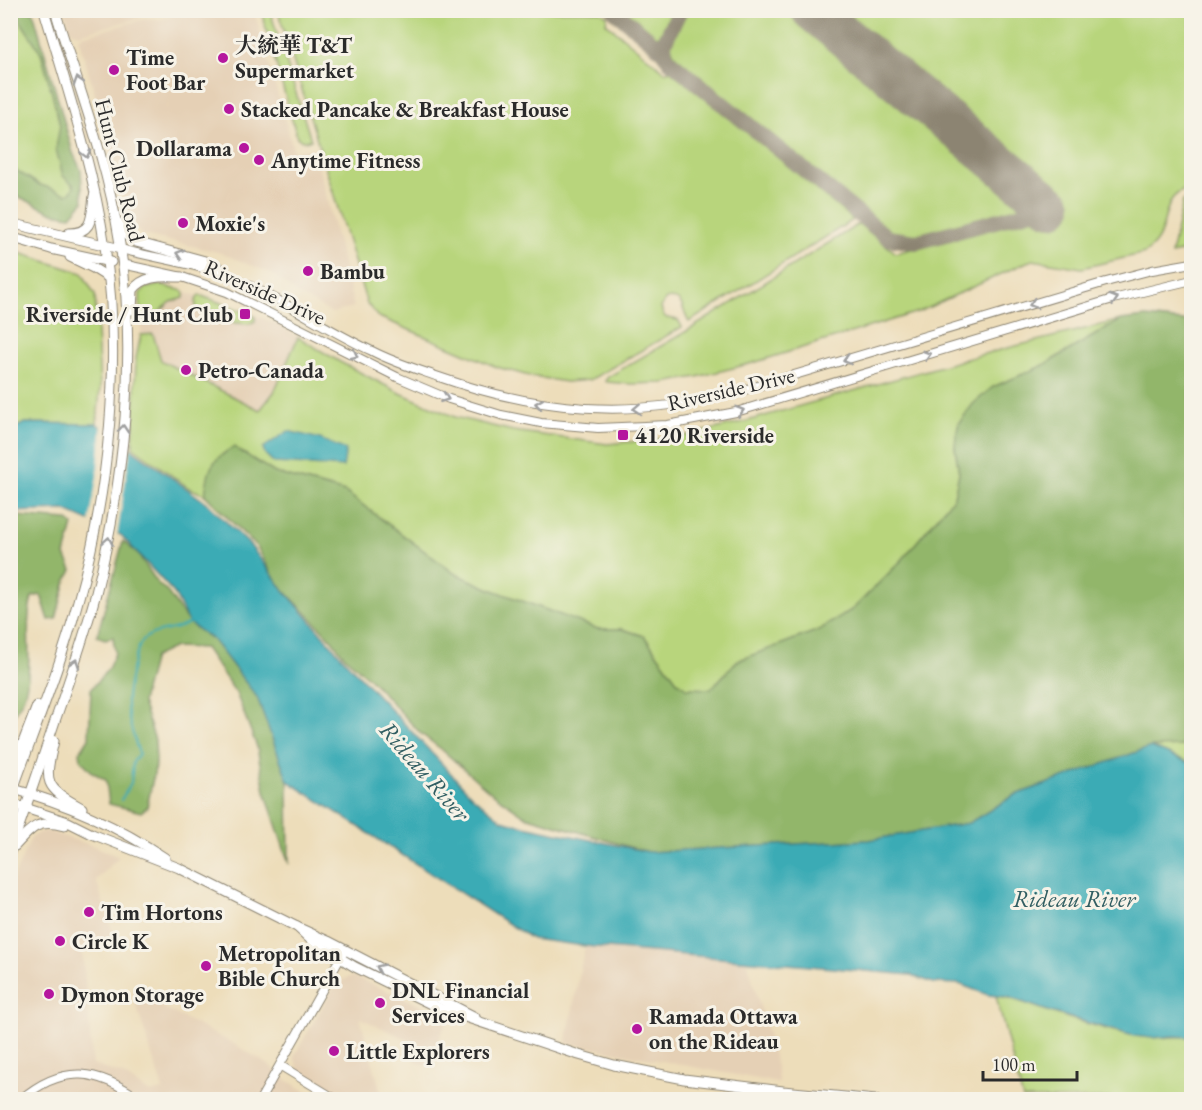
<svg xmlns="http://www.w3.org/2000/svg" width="1202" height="1110" font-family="'EB Garamond','Noto Serif SC',serif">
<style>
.built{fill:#e5d0b5}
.green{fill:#b8d57b;stroke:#728053;stroke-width:1.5}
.forest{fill:#92b66b;stroke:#5e704b;stroke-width:1.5}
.water{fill:#3aabb5;stroke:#326b70;stroke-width:1.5}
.pier{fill:#edddba}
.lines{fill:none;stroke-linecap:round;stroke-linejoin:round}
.stream{stroke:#3aabb5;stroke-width:2}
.taxiway{stroke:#8c8472;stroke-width:16}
.runway{stroke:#8c8472;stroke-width:42}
.secondary-casing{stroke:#8c8472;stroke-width:10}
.primary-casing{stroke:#8c8472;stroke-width:11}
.secondary{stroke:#fff;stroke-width:8}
.primary{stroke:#fff;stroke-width:9}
.oneway{stroke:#a0a0a0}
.poi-dot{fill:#b5179e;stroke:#f7f3e8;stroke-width:2}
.labels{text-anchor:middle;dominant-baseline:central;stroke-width:6;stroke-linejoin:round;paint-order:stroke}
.poi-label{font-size:22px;font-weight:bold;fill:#2b2b2b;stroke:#f7f3e8;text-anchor:start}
.street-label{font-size:22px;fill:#2b2b2b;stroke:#f7f3e8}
.water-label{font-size:24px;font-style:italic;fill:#315e62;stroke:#f7f3e8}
</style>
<rect width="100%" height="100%" fill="#f7f3e8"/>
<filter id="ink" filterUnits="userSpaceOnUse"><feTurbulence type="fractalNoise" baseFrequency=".0167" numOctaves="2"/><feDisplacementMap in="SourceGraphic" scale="12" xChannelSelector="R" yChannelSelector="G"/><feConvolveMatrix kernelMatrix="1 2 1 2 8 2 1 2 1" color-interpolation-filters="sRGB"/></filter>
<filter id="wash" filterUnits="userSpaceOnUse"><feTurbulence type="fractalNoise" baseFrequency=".008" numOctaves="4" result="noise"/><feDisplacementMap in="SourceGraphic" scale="24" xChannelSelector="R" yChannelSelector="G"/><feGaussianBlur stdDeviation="1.35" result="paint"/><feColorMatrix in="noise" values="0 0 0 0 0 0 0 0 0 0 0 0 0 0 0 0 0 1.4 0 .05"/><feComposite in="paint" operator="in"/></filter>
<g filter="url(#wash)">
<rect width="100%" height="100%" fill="#edddba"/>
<!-- built -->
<g class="built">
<polygon points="194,10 254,11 294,152 314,148 354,307 332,313 299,295 271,273 218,252 144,235 139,232 131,220 119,184 119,175 78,37 144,19 159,20"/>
<polygon points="65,11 138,11 140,18 78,34 70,30"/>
<polygon points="157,286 215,300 277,324 298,337 274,392 261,411 221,392 212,386 195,379 161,360 153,334 141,335 142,292"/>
<polygon points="47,831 94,846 119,857 96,880 117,946 82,947 93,1065 122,1074 150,1093 163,1090 132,992 137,990 137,994 234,1044 269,1065 280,1076 319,1099 11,1100 11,883 31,838 38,833"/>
<polygon points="585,946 747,961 773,1051 779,1083 566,1043"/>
<polygon points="353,976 449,1018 425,1066 408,1056 413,1042 360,1018 383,1099 352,1099 298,1069 294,1056 337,982"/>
</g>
<!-- green -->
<g class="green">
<polygon points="11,11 29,11 77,181 72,209 11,184"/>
<polygon points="261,11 270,11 311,140 302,141 297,137"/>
<path d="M 278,11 L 600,11 L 607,16 L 606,23 L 665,72 L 673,69 L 853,220 L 689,322 C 681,310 685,295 666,299 L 661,307 L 663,315 L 667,318 L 678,320 L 682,327 L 590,380 L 566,382 L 529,376 L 497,367 L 379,317 L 367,304 Z"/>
<polygon points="621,11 674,11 662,35 654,37"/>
<polygon points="686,11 795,11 1026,200 1021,211 916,237 887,231 677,59 670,45"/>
<path d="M 831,11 L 1191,11 L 1191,187 C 1184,190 1177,192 1172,199 C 1160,219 1168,237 1145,253 L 1082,268 L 1033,260 L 1027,262 L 921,311 L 753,363 L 697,377 L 663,383 L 630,384 L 607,382 L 605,381 L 608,377 L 692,328 L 859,224 L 896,253 L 1045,214 L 1058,197 Z"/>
<polygon points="1191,197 1191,250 1171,254 1183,201"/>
<polygon points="10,250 82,273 95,295 100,387 97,424 25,423 11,430"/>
<polygon points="159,285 169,287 171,289 172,288 184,291 184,298 171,302 153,317 140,323 140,293 146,288"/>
<path d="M 199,295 L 251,314 L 255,317 L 255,321 L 249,324 L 209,321 C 200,313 190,307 199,295 Z"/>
<polygon points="1121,320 1042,366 993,387 959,422 955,447 959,473 954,497 902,560 853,609 819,630 737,661 711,689 686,688 677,681 644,636 622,629 598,629 490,589 454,573 345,492 275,473 234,448 213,474 205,495 189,488 133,447 136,358 141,335 153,334 161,360 164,362 260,410 274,392 298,337 340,362 398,392 455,417 513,431 607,444 681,437 740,423 984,354"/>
<polygon points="1182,745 1191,746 1191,761 1188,762 1151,747"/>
<path d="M 996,996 C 1015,998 1032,1006 1050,1012 C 1076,1021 1104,1029 1131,1035 C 1151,1040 1171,1036 1191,1037 L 1191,1098 L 1023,1099 Z"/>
</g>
<!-- forest -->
<g class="forest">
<polygon points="17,11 33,11 73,153 81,170 83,202 71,216 53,213 11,193 11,167 38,184 67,194 72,191 74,185 63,176 56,149 60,125 42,54 21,22"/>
<path d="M 1146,317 L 1191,322 L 1191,746 L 1151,747 L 1015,795 L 969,823 L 869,840 L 649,852 L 633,848 L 525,816 L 489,791 L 441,749 L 420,733 L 371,680 L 344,656 L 331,639 L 283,589 L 273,576 L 257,547 L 205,495 C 208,470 210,460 234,447 L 275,473 L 345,492 L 454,573 L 490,589 L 598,629 L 622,629 L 644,636 L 677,681 L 686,688 L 711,689 L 737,661 L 819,630 L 853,609 L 902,560 L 954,497 L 959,473 L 955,447 L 956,435 L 959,423 L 973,404 L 993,387 L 1042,366 L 1121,320 Z"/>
<path d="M 17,516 L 67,520 L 73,525 L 65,555 L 72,570 L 65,584 L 56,619 L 49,620 L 41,595 L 32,597 C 23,630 35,666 23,699 C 20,706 14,713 11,719 L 10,517 Z"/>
<polygon points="123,541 138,554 159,585 166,590 189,623 213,640 257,697 288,781 289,864 265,791 257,747 236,693 205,648 175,647 154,657 142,702 155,740 156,764 147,807 141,812 109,804 106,780 92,772 81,760 80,752 89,738 91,689 108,669 115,653 113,637 105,639 97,636"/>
</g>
<!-- water -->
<g class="water">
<polygon points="25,423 97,424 208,504 250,545 283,589 340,655 472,796 502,820 519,825 649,852 869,840 969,823 1015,795 1151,747 1187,762 1191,761 1191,1037 1173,1036 1152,1038 1134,1036 1051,1012 1008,997 988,995 959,984 933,983 911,975 585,946 532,939 288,781 257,697 213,640 189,623 174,593 121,535 64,510 11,512 10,430"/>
<polygon points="288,431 320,439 346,450 343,467 274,463 265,454 263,448"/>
</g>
<!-- pier -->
<polygon class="pier" points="102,423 131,445 117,537 89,524 97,477"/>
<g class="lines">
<!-- stream -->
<path class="stream" d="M 121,800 L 131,783 L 133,762 L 139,754 C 135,739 127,720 127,704 C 126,692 136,644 145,638 C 159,628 176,632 189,623"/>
<!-- taxiway -->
<g class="taxiway">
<polyline points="614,10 661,49 670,61 888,238 916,242 1029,212 1034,206 1033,196 996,163"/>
<polyline points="665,54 664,43 680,10"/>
</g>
<!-- runway -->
<polyline class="runway" points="812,10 1051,206"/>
</g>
</g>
<g filter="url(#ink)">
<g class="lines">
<!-- secondary casing -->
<g class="secondary-casing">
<g id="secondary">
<path d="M 121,249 C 158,259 199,264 235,279 C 282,299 325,329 372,351 C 393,362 416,369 439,377 C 539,412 631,419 734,393 L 1106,282 L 1152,270 L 1192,263"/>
<polyline points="122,264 182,277 227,292 397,377 449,399 501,415 541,423 598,428 668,425 736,412 1113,299 1192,280"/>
<polyline points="281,1066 337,1100"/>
<path d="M 20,1100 C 63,1063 98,1069 141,1100"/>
<polyline points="260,1100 343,953"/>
</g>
</g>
<!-- primary casing -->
<g class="primary-casing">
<g id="primary">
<polyline points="10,223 121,249"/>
<polyline points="119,223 126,235 136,242 205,261 218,267 232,278"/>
<path d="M 69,233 C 94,233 91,216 94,196"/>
<polyline points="10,237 51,249 111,262"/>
<polyline points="70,257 93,268 109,278"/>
<path d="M 132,310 L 133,290 C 145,274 164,277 182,277"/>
<path d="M 54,741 C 44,783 44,787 82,808"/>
<polyline points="10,766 17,758 37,706"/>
<path d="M 10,788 C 65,803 118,826 165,858"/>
<path d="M 10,798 C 33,733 60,668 78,601 C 109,492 122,359 105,247 C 93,166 67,88 44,10"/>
<polyline points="10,803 68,822 92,834 179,868 297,927 328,941 475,1017"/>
<path d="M 15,846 C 32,827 38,819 64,826"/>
<path d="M 10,852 C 25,810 39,769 53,727 C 68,683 84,639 96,593 C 124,481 138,352 119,238 C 107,160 78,86 55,10"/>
<polyline points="297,927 312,941 355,967 441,1009 579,1055 614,1065 684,1079 783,1091 876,1100"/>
</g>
</g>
<!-- secondary -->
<use href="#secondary" class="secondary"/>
<!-- primary -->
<use href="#primary" class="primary"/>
</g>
<!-- one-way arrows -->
<defs><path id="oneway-chevron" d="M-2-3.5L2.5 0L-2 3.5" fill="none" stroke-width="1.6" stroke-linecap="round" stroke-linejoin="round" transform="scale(1.5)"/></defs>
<g class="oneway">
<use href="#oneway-chevron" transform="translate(78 81) rotate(-108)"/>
<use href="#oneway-chevron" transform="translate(86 154) rotate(76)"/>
<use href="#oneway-chevron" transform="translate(180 254) rotate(-164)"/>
<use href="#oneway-chevron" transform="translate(1114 299) rotate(-16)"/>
<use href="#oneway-chevron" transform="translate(1033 304) rotate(163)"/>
<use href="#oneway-chevron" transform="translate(354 355) rotate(27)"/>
<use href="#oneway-chevron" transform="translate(927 355) rotate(-17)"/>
<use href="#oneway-chevron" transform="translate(847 360) rotate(164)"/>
<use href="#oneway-chevron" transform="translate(445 398) rotate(20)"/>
<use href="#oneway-chevron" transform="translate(539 404) rotate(-171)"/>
<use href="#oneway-chevron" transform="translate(637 409) rotate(177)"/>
<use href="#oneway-chevron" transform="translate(740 411) rotate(-16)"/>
<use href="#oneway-chevron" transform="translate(123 429) rotate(-85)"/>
<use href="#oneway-chevron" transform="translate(108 541) rotate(-80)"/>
<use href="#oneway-chevron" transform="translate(75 663) rotate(-71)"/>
<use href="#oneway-chevron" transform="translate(380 968) rotate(-154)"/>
</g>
</g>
<!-- markers -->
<g class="poi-dot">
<circle cx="223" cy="58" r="6"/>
<circle cx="114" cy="70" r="6"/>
<circle cx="229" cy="109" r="6"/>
<circle cx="244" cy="148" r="6"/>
<circle cx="259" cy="160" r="6"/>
<circle cx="183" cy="223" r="6"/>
<circle cx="308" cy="271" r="6"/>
<rect x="239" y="308" width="12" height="12" rx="3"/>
<circle cx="186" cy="370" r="6"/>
<rect x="617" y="429" width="12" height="12" rx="3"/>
<circle cx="89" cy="912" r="6"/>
<circle cx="60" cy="941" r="6"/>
<circle cx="206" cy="966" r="6"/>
<circle cx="49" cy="994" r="6"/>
<circle cx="380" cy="1003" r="6"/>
<circle cx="637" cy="1029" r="6"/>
<circle cx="334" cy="1051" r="6"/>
</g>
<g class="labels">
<!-- poi labels -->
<g class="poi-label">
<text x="235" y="45">大統華 T&amp;T<tspan x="235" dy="25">Supermarket</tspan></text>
<text x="126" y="57">Time<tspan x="126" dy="25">Foot Bar</tspan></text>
<text x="241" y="109">Stacked Pancake &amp; Breakfast House</text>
<text x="232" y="148" text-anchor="end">Dollarama</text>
<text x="271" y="160">Anytime Fitness</text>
<text x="195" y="223">Moxie's</text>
<text x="320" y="271">Bambu</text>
<text x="233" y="314" text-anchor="end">Riverside / Hunt Club</text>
<text x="198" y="370">Petro-Canada</text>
<text x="635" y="435">4120 Riverside</text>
<text x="101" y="912">Tim Hortons</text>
<text x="72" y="941">Circle K</text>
<text x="218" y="953">Metropolitan<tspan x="218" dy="25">Bible Church</tspan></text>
<text x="392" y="990">DNL Financial<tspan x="392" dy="25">Services</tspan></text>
<text x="61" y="994">Dymon Storage</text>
<text x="649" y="1016">Ramada Ottawa<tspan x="649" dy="25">on the Rideau</tspan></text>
<text x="346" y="1051">Little Explorers</text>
</g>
<!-- street labels -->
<g class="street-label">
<text transform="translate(120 170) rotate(76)">Hunt Club Road</text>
<text transform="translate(265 292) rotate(24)">Riverside Drive</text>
<text transform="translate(731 389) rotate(-13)">Riverside Drive</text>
</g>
<!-- water labels -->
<g class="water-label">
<text transform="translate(425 771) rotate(49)">Rideau River</text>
<text x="1074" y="898">Rideau River</text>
</g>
</g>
<!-- margin -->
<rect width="1202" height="1110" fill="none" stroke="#f7f3e8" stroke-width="36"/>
<!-- scale -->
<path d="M983 1071v9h94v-9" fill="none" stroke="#2b2b2b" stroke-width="3"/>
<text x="992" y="1071" font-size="18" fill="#2b2b2b" stroke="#f7f3e8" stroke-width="4.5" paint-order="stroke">100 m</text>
</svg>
